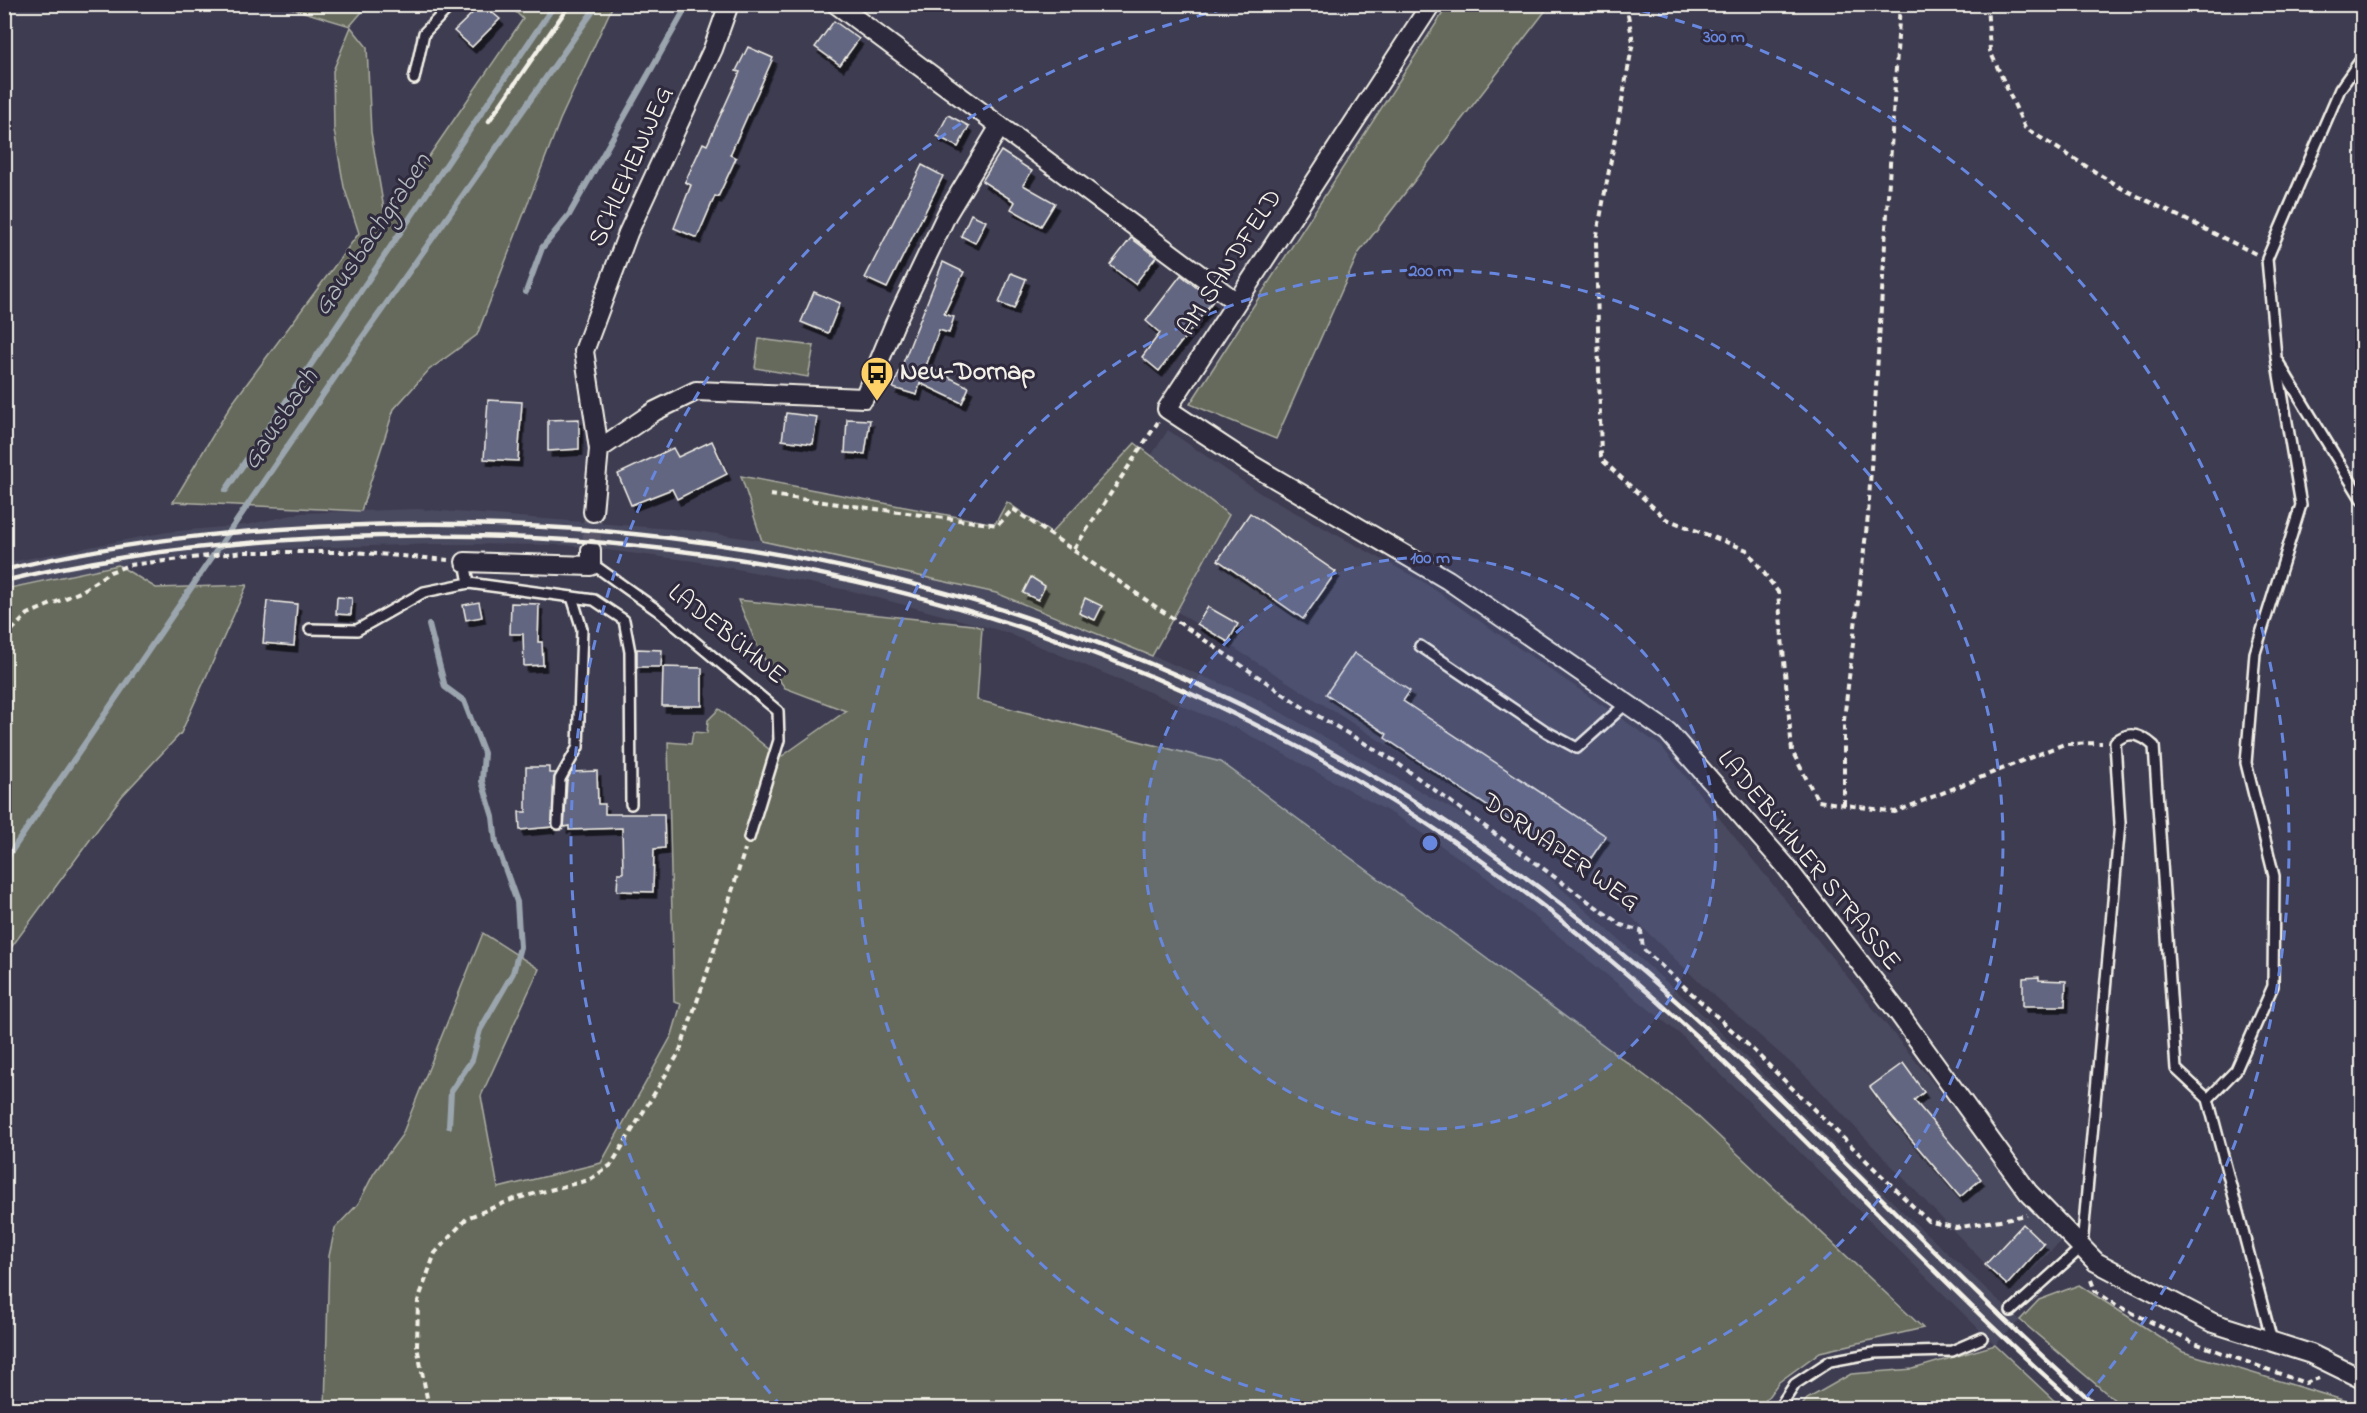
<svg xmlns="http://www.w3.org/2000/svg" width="2367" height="1413" font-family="'Indie Flower',sans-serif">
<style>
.built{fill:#49495f}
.green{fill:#666b5d;stroke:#adaea2;stroke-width:1.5}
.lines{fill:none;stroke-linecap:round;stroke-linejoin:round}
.stream{stroke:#9ba5ae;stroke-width:6}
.building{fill:#626680;stroke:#f4f1e8;stroke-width:1.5;filter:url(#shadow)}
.street-tunnel{stroke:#595768;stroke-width:18;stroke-dasharray:18 9;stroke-linecap:butt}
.lane-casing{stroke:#f4f1e8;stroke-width:14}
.street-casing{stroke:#f4f1e8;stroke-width:22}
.path{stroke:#f4f1e8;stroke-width:4;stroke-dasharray:6 4.5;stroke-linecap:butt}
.lane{stroke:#2f2a3d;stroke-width:9}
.street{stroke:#2f2a3d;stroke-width:18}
.rail{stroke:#f4f1e8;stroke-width:4.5}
.ring{fill:none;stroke:#6887de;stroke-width:3;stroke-dasharray:10 8}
.labels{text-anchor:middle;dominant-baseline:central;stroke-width:6;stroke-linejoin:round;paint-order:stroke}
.street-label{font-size:26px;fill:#f4f1e8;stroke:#2f2a3d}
.poi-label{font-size:26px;font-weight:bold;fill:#f4f1e8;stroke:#2f2a3d;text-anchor:start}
.water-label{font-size:27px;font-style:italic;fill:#b1b8bc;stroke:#2f2a3d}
.centre{fill:#6887de;stroke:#2f2a3d;stroke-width:3}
.ring-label{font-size:18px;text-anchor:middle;font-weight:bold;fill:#6887de;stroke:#2f2a3d;stroke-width:6;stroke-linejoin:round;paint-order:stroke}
</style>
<defs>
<filter id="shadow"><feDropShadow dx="3.5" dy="6" stdDeviation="0" flood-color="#0009"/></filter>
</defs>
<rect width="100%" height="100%" fill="#3e3c51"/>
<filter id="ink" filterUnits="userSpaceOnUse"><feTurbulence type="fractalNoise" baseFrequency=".0167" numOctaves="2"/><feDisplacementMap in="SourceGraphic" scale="12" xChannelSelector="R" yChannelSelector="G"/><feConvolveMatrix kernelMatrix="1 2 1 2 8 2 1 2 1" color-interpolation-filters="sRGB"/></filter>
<g filter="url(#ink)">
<!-- built -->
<g class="built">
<polygon points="1168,430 1263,495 1422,581 1661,746 2061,1241 2011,1291 1810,1080 1700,983 1583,870 1176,611 1229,515 1151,456"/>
<polygon points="417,509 697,531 817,549 996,593 1252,696 1507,840 1699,1011 1901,1210 2020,1320 1995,1345 1682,1036 1481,873 1400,818 1238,729 1005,632 852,591 694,561 566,545 438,544 272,549 118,565 5,589 5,563 167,532 246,525 301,513"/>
</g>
<!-- green -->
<g class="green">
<polygon points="281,5 368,5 350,26"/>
<polygon points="509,5 613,5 560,120 477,335 429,370 394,409 361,511 173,502 231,405 359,233 344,187 334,130 333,71 351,27 367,47 371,132 384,209 427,159 523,19"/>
<polygon points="1448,5 1550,5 1358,254 1276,439 1190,404"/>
<polygon points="759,339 814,346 808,377 755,368"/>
<polygon points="1135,443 1229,515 1152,656 996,593 762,541 741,476 995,524 1007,502 1051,533"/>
<polygon points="118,565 156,588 247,585 181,733 122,796 5,956 5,589"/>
<polygon points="738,600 973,625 982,628 977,700 1221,762 1690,1109 1923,1328 1820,1352 1779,1382 1760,1408 325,1408 329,1256 335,1228 358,1204 374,1173 402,1135 483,933 539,969 481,1096 498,1188 601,1163 672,1035 681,1004 674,1002 668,742 691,744 693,732 707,733 708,720 719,709 770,750 768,766 846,711 785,688 760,653"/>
<polygon points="2079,1285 2183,1352 2356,1404 2361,1408 2124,1408 2020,1320 2039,1300"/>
<polygon points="1995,1345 2062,1408 1800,1408 1807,1399 1851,1374 1913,1369"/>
</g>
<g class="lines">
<!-- stream -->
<g class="stream">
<polyline points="526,292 542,248 569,215 688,4"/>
<polyline points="226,490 555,4"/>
<polyline points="429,625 445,687 464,701 484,753 482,781 493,817 496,843 517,902 520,947 513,973 480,1030 472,1060 451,1091 449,1126"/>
<polyline points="4,862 350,355 598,4"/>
</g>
</g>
<!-- building -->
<g class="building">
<polygon points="482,4 500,19 472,47 454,31"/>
<polygon points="834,21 859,39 840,65 815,47"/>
<polygon points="748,47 773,58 730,155 736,158 718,197 715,196 697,238 674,228 691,185 685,182 703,143 707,145 740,72 736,71"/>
<polygon points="948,115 969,126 958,147 937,136"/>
<polygon points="1001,151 1032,171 1023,185 1055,203 1041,226 1011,209 1015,202 982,181"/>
<polygon points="922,165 943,176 887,288 865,278"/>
<polygon points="971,214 986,221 975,243 961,236"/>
<polygon points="1131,238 1156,257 1135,284 1110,265"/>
<polygon points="943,262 964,272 944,314 954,317 949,333 939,330 926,366 969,387 962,403 920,383 917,395 893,388"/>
<polygon points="1011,273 1026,279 1014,309 999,303"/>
<polygon points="1181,275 1213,301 1159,371 1142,357 1160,333 1146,321"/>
<polygon points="814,292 840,303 828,333 801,322"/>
<polygon points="488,400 522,402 518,461 484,459"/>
<polygon points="786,413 817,417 813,444 782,440"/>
<polygon points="579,419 579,449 548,451 548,420"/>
<polygon points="847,419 870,420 865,454 845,453"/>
<polygon points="712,441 727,474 677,499 672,489 631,505 618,474 673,448 678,457"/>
<polygon points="1250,513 1336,572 1303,619 1218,560"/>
<polygon points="1031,577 1045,586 1038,600 1023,593"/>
<polygon points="337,597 352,598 351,615 336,614"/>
<polygon points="1085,598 1102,606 1095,620 1079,613"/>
<polygon points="267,601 297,604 294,646 263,643"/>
<polygon points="479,602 482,617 466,620 463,605"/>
<polygon points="511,603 539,604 538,642 542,642 543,665 524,666 523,634 510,634"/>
<polygon points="1208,607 1238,624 1228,642 1197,624"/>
<polygon points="637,649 662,650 661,667 637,667"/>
<polygon points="1354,653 1410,691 1403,701 1606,836 1583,870 1385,738 1387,734 1326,694"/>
<polygon points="663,667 702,668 702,706 662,706"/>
<polygon points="526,767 549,767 549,773 556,773 552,827 520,830 519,812 526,812"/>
<polygon points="597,771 598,804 605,804 605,814 664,814 665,848 654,849 653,892 617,891 618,873 623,873 622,828 569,830 569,826 564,827 567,781 571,772"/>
<polygon points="2039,977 2039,980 2066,981 2065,1006 2023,1006 2023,978"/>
<polygon points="1903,1063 1924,1092 1914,1100 1981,1179 1960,1197 1892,1117 1870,1087"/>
<polygon points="2023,1224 2044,1244 2007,1285 1985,1265"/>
</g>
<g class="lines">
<!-- street-tunnel -->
<polyline class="street-tunnel" points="591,550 593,512"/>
<!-- lane casing -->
<g class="lane-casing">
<g id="lane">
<polyline points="414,79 424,33 452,4"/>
<polyline points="2278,362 2362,500"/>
<polyline points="465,562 469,583"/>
<polyline points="591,566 598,568 657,610 778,711 779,740 749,838"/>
<polyline points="310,629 357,630 424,592 469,583 594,600 624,620 630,652 631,804"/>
<polyline points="1420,646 1547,732 1577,748 1627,703"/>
<polyline points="558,824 560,779 578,747 582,629 572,597"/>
<polyline points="2208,1099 2236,1070 2273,986 2274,876 2246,763 2255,653 2301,505 2276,357 2267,259 2340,89 2362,58"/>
<path d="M 2011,1311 L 2082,1247 L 2120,823 L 2115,742 C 2129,730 2141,734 2154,746 L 2176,1069 L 2208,1099 L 2272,1341"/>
<polyline points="1779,1408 1795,1384 1830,1361 1874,1353 1952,1351 1982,1338"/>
</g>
</g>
<!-- street casing -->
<g class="street-casing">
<g id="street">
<polyline points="836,4 1235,301"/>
<polyline points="1431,4 1167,409 1252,465 1448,580 1668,732 1784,864 1897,1011 2028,1192 2096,1262 2213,1323 2311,1354 2362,1379"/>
<polyline points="599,449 655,411 696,391 864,398 895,323 947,214 1000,126"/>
<polyline points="593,512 599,449 584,351 628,233 713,49 729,4"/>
<polyline points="465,562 591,566 591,550"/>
</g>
</g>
<!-- path -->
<g class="path">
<polyline points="1626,4 1633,42 1596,240 1601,459 1666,519 1747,550 1778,592 1792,751 1818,801 1895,812 2064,744 2102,743"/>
<polyline points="1987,4 1990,51 2025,128 2121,188 2256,254"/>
<polyline points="770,495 998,525 1013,509 1301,706 1393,760 1621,925 1641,931 1643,949 1748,1045 1928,1221 1956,1228 2027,1215"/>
<polyline points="1074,549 1158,422"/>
<polyline points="4,638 28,614 80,592 110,572 129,565 244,552 353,552 448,560"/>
<polyline points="1844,805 1844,720 1868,516 1900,4"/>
<polyline points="2091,1280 2095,1291 2116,1305 2192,1342 2305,1383 2319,1378"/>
<polyline points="429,1408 417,1346 418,1301 435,1253 467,1218 514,1199 589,1180 611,1165 679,1053 708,970 745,849"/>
</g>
<!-- lane -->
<use href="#lane" class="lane"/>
<!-- street -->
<use href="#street" class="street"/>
<!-- rail -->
<g class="rail">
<polyline points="489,121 570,4"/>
<path d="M 4,570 C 132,538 265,527 396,524 C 827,517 1226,642 1567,909 C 1758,1059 1918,1246 2099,1408"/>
<path d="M 4,581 C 127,550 255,539 381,536 C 829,526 1231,653 1581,936 C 1760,1080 1909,1257 2081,1408"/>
</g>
</g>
</g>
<!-- distance rings -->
<circle cx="1430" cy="843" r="286" fill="#6887de" fill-opacity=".12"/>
<g class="ring">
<circle cx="1430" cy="843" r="286"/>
<path d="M1335 1408A573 573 0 1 1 1525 1408"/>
<path d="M782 1407A859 859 0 0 1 1237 6M1623 6A859 859 0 0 1 2078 1407"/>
</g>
<!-- icons -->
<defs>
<g id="bus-pin" transform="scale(1.725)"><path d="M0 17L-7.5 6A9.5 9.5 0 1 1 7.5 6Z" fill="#ffd166" stroke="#2f2a3d"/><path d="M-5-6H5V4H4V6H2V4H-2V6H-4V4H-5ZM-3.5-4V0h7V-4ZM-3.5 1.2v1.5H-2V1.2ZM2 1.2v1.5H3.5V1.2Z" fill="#111"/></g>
</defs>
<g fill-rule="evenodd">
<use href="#bus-pin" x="877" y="373"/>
</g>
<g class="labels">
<!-- street labels -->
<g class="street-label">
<text transform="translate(632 167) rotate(-66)">SCHLEHENWEG</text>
<text transform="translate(1231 263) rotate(-57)">AM SANDFELD</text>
<text transform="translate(726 635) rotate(39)">LADEBÜHNE</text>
<text transform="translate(1560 853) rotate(35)">DORNAPER WEG</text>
<text transform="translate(1808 861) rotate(51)">LADEBÜHNER STRASSE</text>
</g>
<!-- poi labels -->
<g class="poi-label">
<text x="900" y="373">Neu-Dornap</text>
</g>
<!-- water labels -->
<g class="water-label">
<text transform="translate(373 235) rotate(-56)">Gausbachgraben</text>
<text transform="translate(281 420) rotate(-56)">Gausbach</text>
</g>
</g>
<circle cx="1430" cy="843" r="9" class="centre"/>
<g class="ring-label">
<text x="1724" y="42">300 m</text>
<text x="1430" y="276">200 m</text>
<text x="1430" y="563">100 m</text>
</g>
<!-- margin -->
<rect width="2367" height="1413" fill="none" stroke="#2f2a3d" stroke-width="24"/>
<rect x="12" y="12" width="2343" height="1389" fill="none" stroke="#f4f1e8" stroke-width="2" filter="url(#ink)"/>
</svg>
